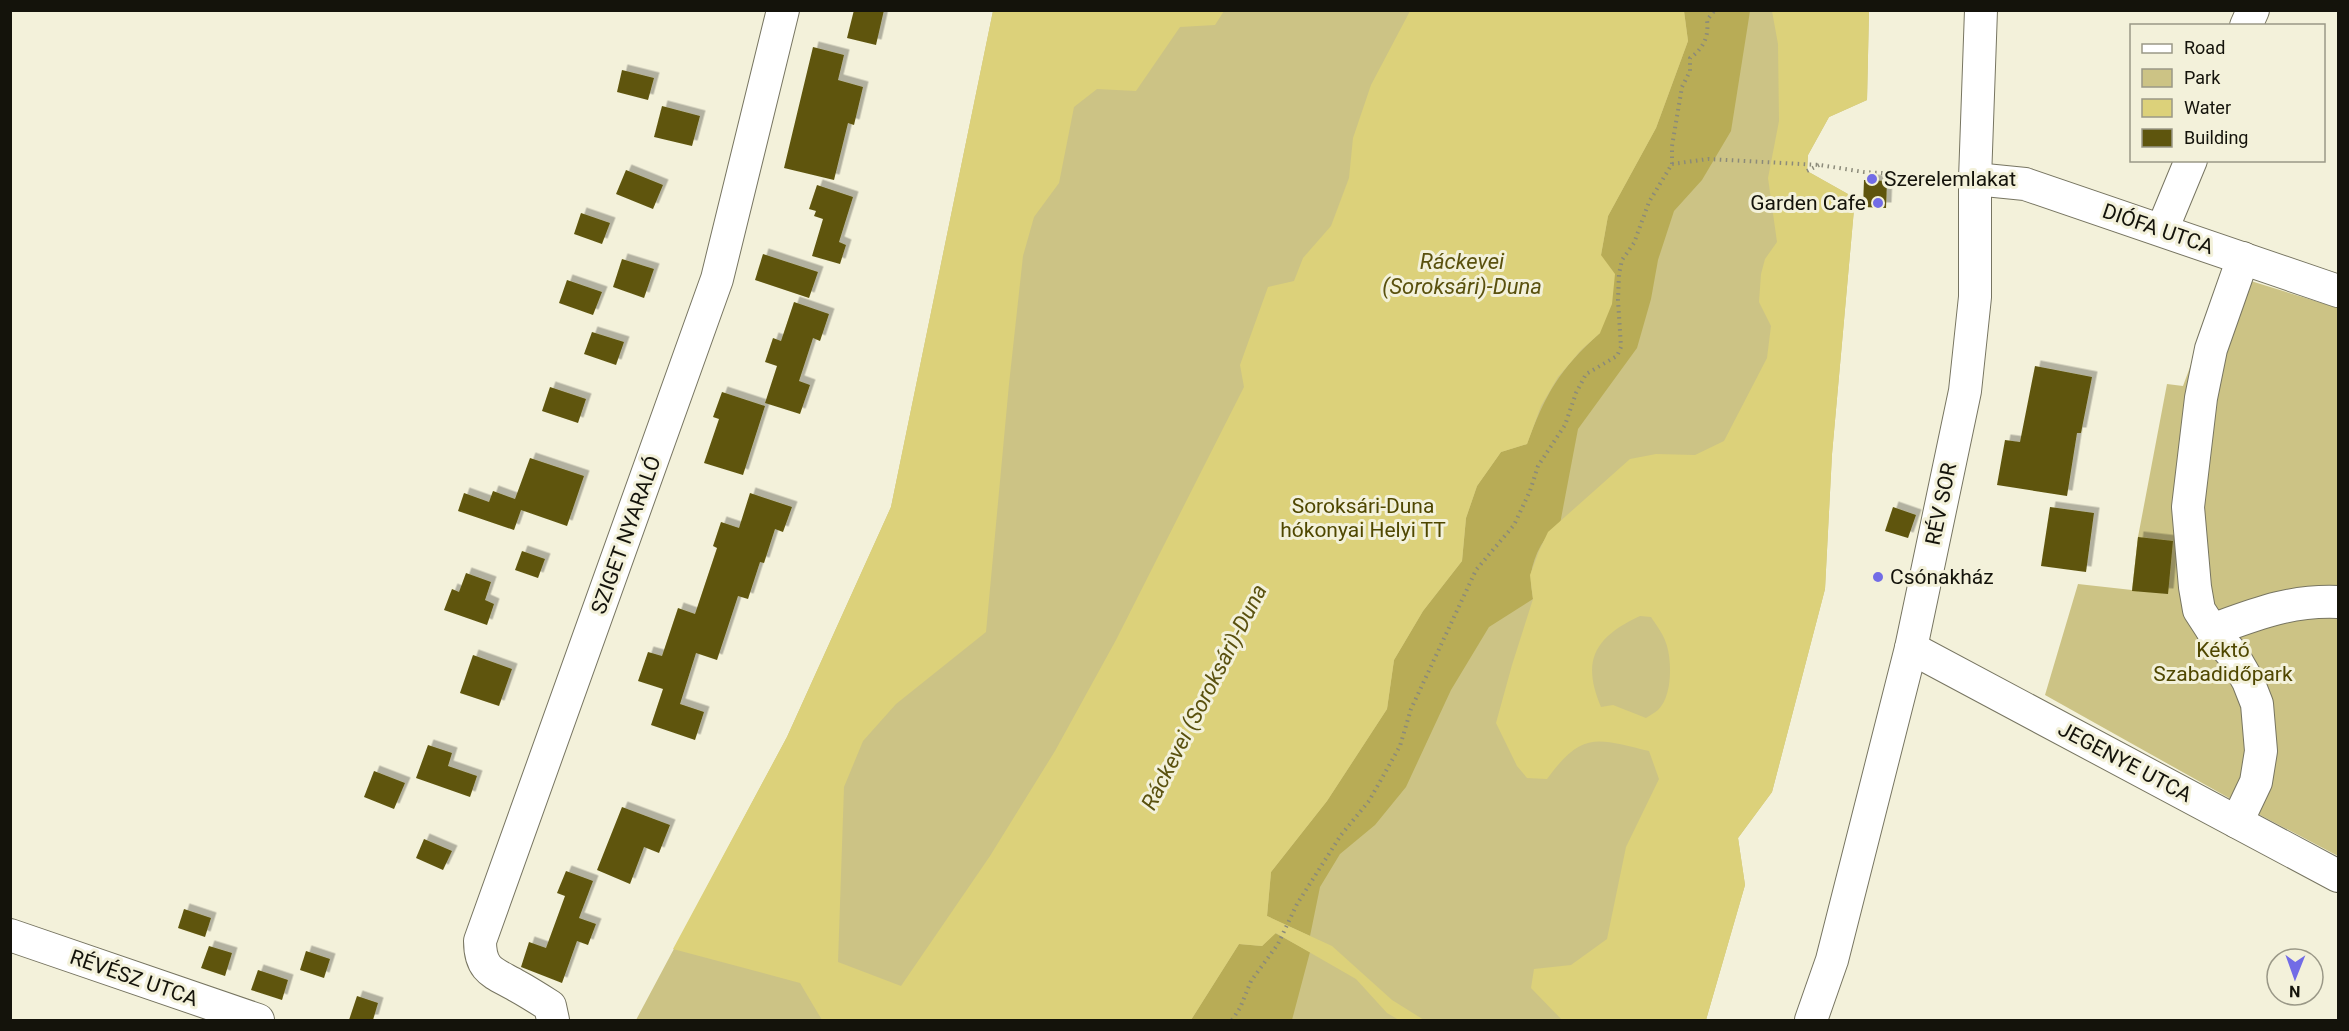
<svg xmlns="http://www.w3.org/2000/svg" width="2349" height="1031" font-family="Roboto,sans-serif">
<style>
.green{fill:#ccc385}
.forest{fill:#b8ac56}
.water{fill:#dcd17a;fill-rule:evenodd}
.building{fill:#5e550d;filter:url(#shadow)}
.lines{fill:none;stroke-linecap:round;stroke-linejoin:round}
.minor-casing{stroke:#777561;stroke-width:34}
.path{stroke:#8b8a7a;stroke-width:4;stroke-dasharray:1.5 4.5;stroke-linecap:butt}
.minor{stroke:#fff;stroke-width:32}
.poi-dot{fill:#726ce6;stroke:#f3f1da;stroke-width:2}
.labels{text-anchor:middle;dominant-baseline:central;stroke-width:6;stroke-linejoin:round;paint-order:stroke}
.poi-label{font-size:21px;fill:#14130b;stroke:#f3f1da;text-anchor:start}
.street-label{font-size:21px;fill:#14130b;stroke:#f3f1da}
.park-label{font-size:21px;fill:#4f4700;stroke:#f3f1da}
.water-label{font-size:22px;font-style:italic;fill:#5a510e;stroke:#f3f1da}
</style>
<defs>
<filter id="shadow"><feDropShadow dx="5.5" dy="-5.5" stdDeviation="0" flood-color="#0004"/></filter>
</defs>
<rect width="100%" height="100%" fill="#f3f1da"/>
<!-- green -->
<g class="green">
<polygon points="993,11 1869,11 1867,100 1829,117 1808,155 1807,171 1855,198 1832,454 1825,589 1772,792 1738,838 1745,885 1706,1020 636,1020 787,737 891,507"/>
<polygon points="2225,273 2338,308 2338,856 2245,807 2045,695 2078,584 2132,590 2138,537 2167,384 2183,386"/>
</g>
<!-- forest -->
<g class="forest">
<path d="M 1684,11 L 1750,11 L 1731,131 L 1702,180 L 1674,211 L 1658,260 L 1651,299 L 1637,348 L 1578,429 L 1560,524 C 1544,535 1534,555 1531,574 C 1530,582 1532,591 1533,599 L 1489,627 L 1451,690 L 1406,787 L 1375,825 L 1340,854 L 1320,887 L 1310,936 L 1267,916 L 1271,872 L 1327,801 L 1387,709 L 1394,660 L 1423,611 L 1462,561 L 1466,518 L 1477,486 L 1501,452 L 1527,444 C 1546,393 1559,370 1600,333 L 1601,255 L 1608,216 L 1656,128 L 1688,41 Z"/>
<polygon points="1275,933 1310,952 1292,1020 1191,1020 1239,944 1262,946"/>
</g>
<!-- water -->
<g class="water">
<polygon points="993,11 1224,11 1215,25 1180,27 1136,91 1097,89 1074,107 1059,183 1034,217 1023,256 1009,384 986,632 896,704 863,741 844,787 838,962 901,986 990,856 1055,751 1116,640 1244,387 1240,365 1268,287 1294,281 1303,258 1331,226 1349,178 1353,138 1371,85 1410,11 1684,11 1688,41 1656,128 1608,216 1601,255 1615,274 1612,304 1600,333 1581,350 1558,377 1541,406 1527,444 1501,452 1477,486 1466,518 1462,561 1423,611 1394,660 1387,709 1327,801 1271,872 1267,916 1332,946 1392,1000 1424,1020 1399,1020 1387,1013 1356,979 1276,933 1262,946 1239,944 1191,1020 822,1020 800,983 673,949 787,737 891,507"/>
<path d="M 1772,11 L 1869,11 L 1867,100 L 1829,117 L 1808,155 L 1807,171 L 1855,198 L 1832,454 L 1825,589 L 1772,792 L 1738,838 L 1745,885 L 1706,1020 L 1562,1020 L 1531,988 L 1534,969 L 1571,965 L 1607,939 L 1626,847 L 1659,779 L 1649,751 C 1596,738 1582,731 1547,779 L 1527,778 L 1517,766 L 1496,723 L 1512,665 L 1533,599 L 1530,575 L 1539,551 L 1548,532 L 1630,459 L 1656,454 L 1695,455 L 1724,441 L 1767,358 L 1771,326 L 1759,302 L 1761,274 L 1765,259 L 1777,242 L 1768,178 L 1779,121 L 1778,44 ZM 1640,616 L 1651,617 C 1657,626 1664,635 1667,646 C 1672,663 1672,697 1658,710 C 1655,713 1650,715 1646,718 L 1613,705 L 1601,707 C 1581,660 1595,637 1640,616 Z"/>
</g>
<!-- building -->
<g class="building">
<polygon points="854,10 884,10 876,45 847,38"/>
<polygon points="813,47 844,55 838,80 863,87 854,125 848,123 834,180 784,168"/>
<polygon points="622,70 654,78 648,100 617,92"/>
<polygon points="662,106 700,116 692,146 654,137"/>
<polygon points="626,170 663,185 653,209 616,194"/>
<polygon points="1864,180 1887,181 1886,208 1863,207"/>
<polygon points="817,185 853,197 839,242 846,245 840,264 812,256 823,219 814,216 816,211 809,209"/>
<polygon points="581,213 610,223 602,244 574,234"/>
<polygon points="763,254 818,272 809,298 755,280"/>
<polygon points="622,259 654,269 644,298 613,287"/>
<polygon points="567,280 602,292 593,315 559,303"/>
<polygon points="794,302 829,314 820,341 813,338 799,381 810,385 800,414 765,403 777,366 765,362 773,338 781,341"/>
<polygon points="592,332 624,342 616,365 584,354"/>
<polygon points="2035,366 2092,377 2081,433 2077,433 2067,496 1997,485 2005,440 2020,442"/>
<polygon points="550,387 586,399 578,423 542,411"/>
<polygon points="722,392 765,406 743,475 704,463 719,419 713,417"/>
<polygon points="530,458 584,476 567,526 521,510 514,530 458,511 464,493 489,502 493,491 515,499"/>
<polygon points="750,493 792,507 783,532 775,529 764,563 760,562 748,599 738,596 717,660 696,653 680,704 704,712 695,740 651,725 663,689 638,681 648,652 662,656 678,608 695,614 717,548 713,546 721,522 739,528"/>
<polygon points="1893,507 1916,515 1908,538 1885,531"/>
<polygon points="2050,507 2094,513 2086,572 2041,566"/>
<polygon points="2138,537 2173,541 2168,594 2132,591"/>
<polygon points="522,551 545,559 538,578 515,570"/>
<polygon points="466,573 491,582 485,600 494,604 487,625 444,610 452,589 459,592"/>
<polygon points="473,655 512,669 499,706 460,693"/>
<polygon points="428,745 452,753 448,766 477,776 470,797 416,778"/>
<polygon points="374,771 405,783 394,809 364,797"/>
<polygon points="622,807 670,825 659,853 644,847 630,884 597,870"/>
<polygon points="424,839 452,851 443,870 416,858"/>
<polygon points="566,871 593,881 579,918 596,924 588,945 577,941 562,983 521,967 529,942 546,948 565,896 557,893"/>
<polygon points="184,909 211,918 205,937 178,928"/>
<polygon points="209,946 232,953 225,976 201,968"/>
<polygon points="306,951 330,959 324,978 300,970"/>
<polygon points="258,970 288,980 282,1000 251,990"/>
<polygon points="357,996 378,1003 373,1020 349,1020"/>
</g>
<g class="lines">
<!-- minor casing -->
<g class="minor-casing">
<g id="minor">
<polyline points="2246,26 2253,10"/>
<polyline points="1975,179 2025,184 2338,291"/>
<polyline points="2162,230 2191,160"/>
<path d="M 2212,630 C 2256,614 2290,600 2338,602"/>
<polyline points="1911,648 2338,876"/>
<polyline points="2237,822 2256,782 2261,751 2257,704 2248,681 2233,655 2212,630 2199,610 2195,587 2188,507 2201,398 2211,349 2243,258"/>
<polyline points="10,935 258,1020"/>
<path d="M 553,1020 L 550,1006 C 539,999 528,992 517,986 C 495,973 480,972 480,941 L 717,279 L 783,10"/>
<polyline points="1811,1020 1832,960 1911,648 1965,391 1975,297 1975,179 1981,10"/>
</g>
</g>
<!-- path -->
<g class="path">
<path d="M 1672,164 L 1672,146 L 1682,87 L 1690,71 L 1690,58 C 1704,48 1709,36 1707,20 L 1715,10"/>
<polyline points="1807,171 1819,165"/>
<polyline points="1232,1020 1240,1008 1251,981 1278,944 1297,904 1341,835 1369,801 1400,746 1411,709 1476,570 1514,525 1530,491 1538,466 1565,425 1576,393 1586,374 1617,356 1621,347 1618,300 1619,274 1622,260 1634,243 1649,202 1672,164 1708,159 1820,165 1864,172 1948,177"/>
</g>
<!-- minor -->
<use href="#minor" class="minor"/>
</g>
<!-- markers -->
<g class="poi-dot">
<circle cx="1872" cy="179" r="6"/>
<circle cx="1878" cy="203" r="6"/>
<circle cx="1878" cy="577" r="6"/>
</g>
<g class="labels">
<!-- poi labels -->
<g class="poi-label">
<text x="1884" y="179">Szerelemlakat</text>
<text x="1866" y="203" text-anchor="end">Garden Cafe</text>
<text x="1890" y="577">Csónakház</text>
</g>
<!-- street labels -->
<g class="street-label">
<text transform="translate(2158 229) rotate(19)">DIÓFA UTCA</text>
<text transform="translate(1941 504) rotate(-78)">RÉV SOR</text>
<text transform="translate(626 535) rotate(-70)">SZIGET NYARALÓ</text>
<text transform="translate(2125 762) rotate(28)">JEGENYE UTCA</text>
<text transform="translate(134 978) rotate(19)">RÉVÉSZ UTCA</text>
</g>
<!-- park labels -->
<g class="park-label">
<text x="1363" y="506">Soroksári-Duna<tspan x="1363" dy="24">hókonyai Helyi TT</tspan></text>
<text x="2223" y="650">Kéktó<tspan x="2223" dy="24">Szabadidőpark</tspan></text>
</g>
<!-- water labels -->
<g class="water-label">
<text x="1462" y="261">Ráckevei<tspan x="1462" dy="25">(Soroksári)-Duna</tspan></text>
<text transform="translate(1204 697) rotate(-63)">Ráckevei (Soroksári)-Duna</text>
</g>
</g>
<!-- border -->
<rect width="2349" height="1031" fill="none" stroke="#14130b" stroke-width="24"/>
<!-- legend -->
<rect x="2130" y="24" width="195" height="138" fill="#f3f1da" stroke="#9a9887" stroke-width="1.5"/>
<rect x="2142" y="44" width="30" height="9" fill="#ffffff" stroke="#9a9887" stroke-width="1.5"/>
<text x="2184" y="54" font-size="18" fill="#14130b">Road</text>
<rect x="2142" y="69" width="30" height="18" fill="#ccc385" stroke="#9a9887" stroke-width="1.5"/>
<text x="2184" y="84" font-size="18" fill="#14130b">Park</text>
<rect x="2142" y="99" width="30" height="18" fill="#dcd17a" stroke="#9a9887" stroke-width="1.5"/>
<text x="2184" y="114" font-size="18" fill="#14130b">Water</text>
<rect x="2142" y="129" width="30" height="18" fill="#5e550d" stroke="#9a9887" stroke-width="1.5"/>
<text x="2184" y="144" font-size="18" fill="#14130b">Building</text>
<!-- north arrow -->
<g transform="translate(2295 977) rotate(181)"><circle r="28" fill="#f3f1da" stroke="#9a9887" stroke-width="1.5"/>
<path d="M0-4.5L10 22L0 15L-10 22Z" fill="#726ce6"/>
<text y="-9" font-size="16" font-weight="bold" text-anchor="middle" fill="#14130b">N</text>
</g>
</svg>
